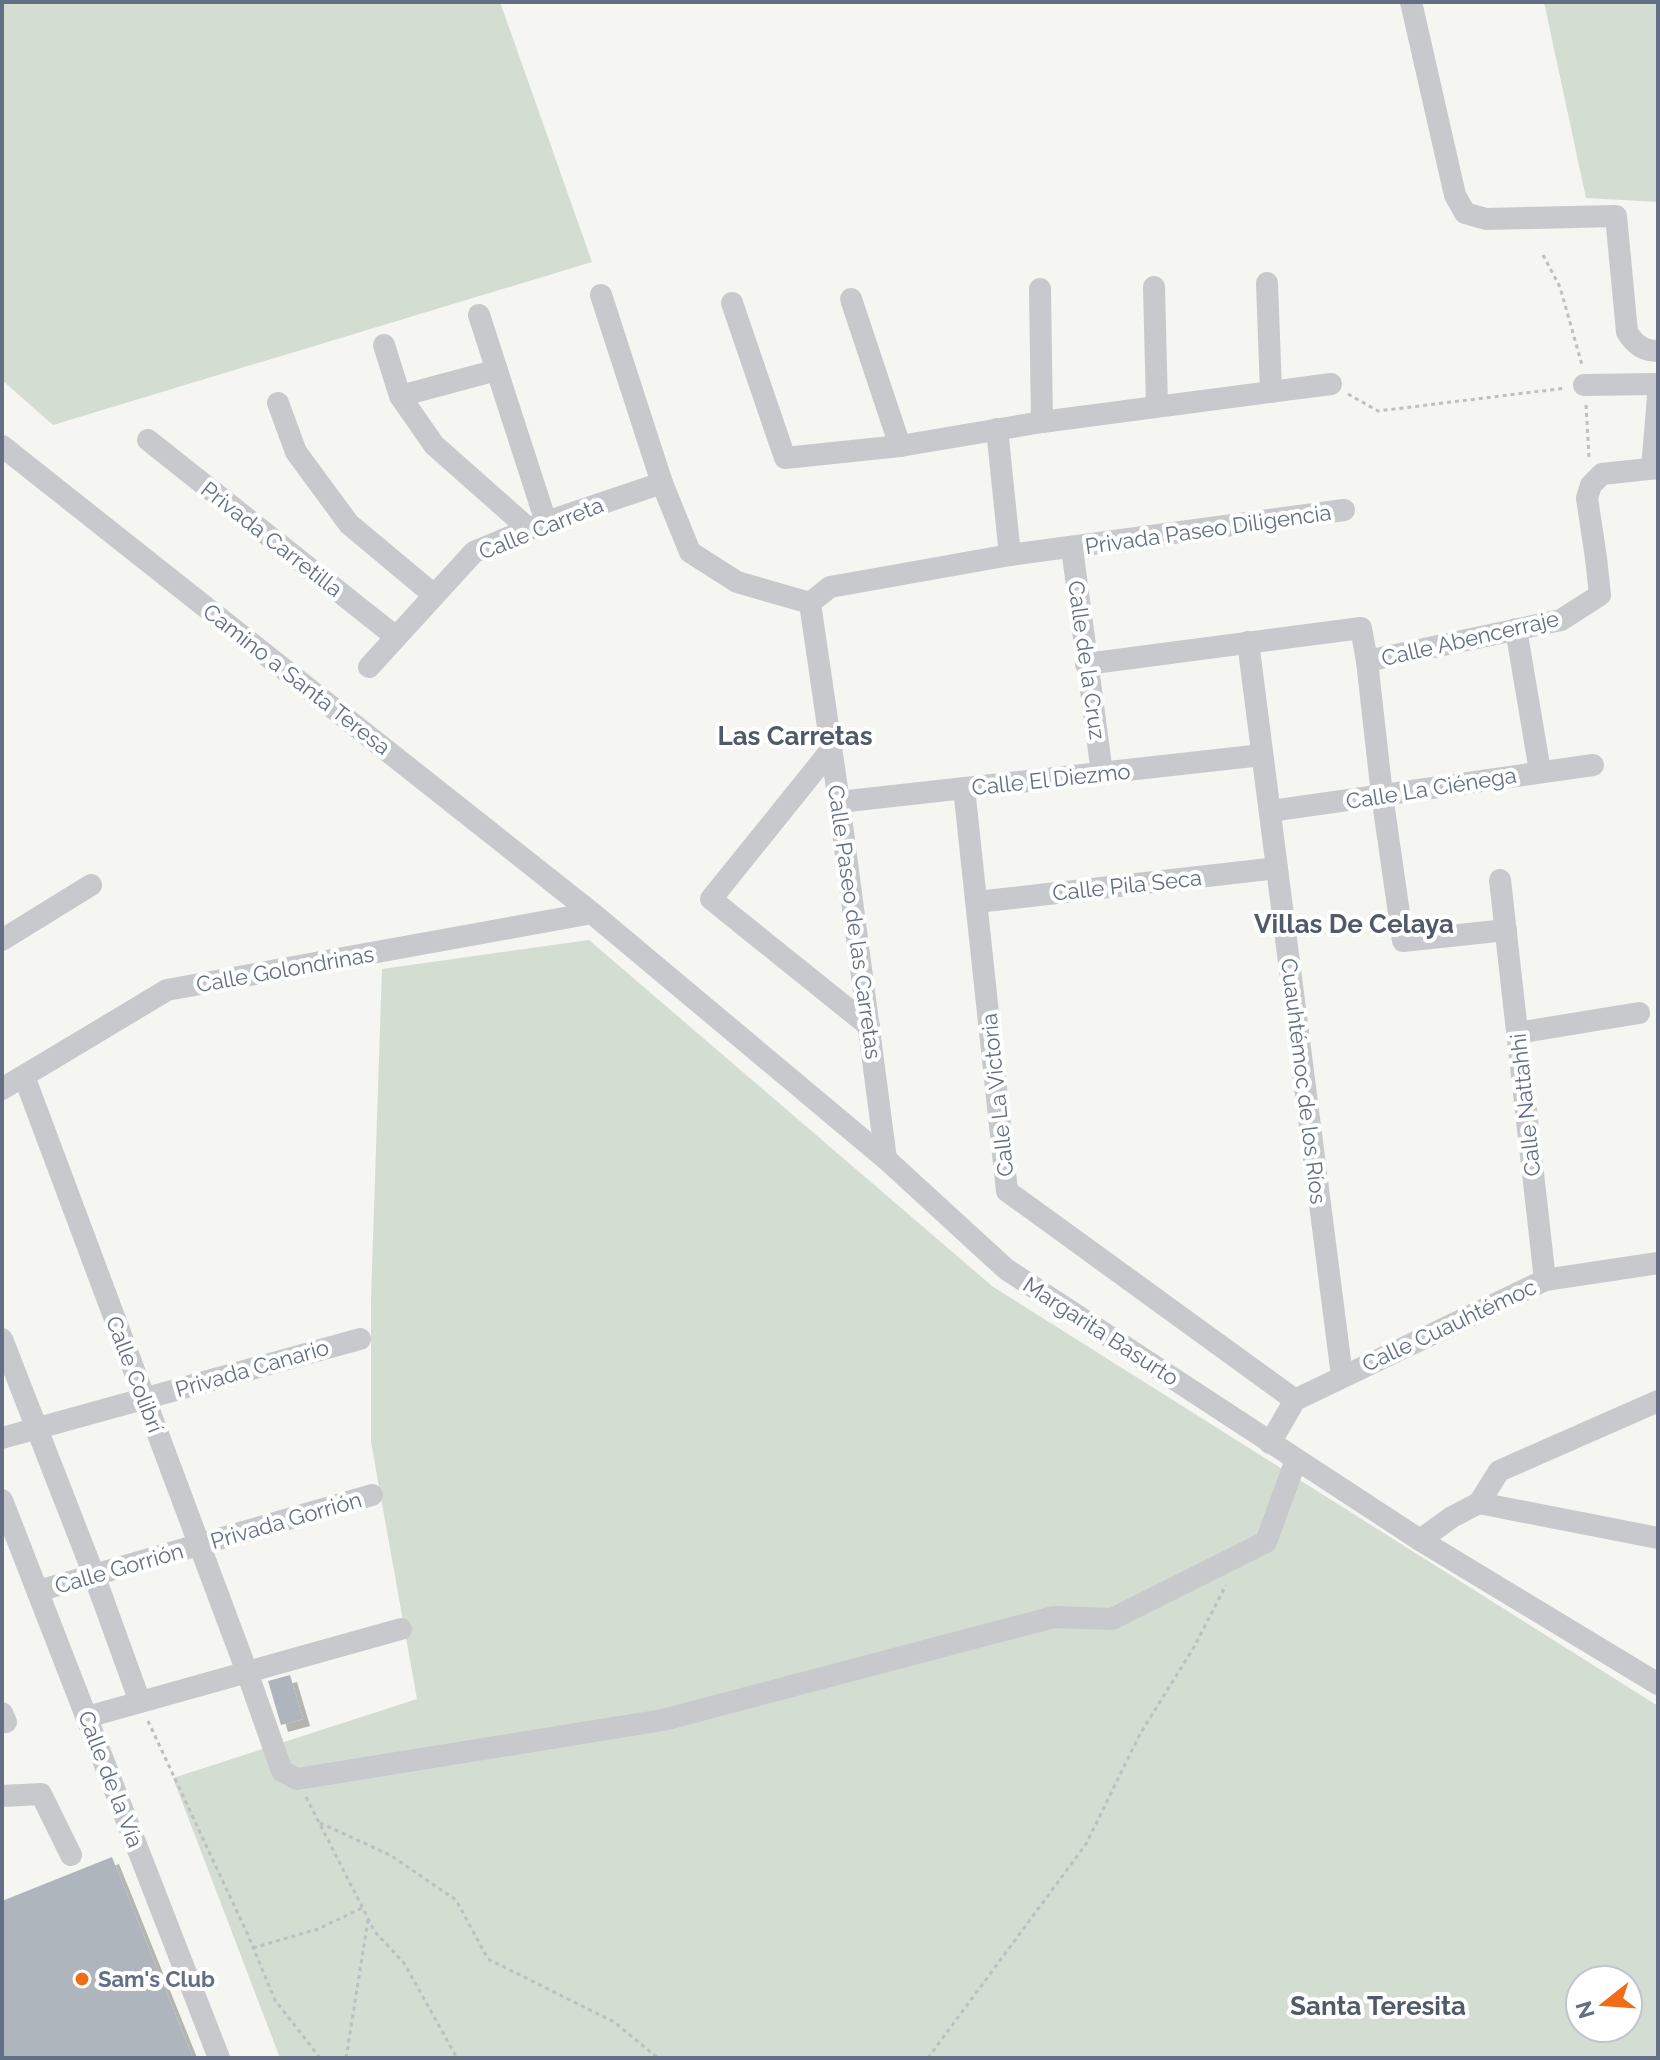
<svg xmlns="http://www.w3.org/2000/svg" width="1660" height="2060" font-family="Raleway,sans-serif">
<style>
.green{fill:#d4ddd2;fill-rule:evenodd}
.building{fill:#afb5bc;filter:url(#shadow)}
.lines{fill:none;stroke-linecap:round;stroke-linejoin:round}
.path{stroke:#bebfc2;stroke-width:3;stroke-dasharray:4 4;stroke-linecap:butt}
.minor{stroke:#c7c9cd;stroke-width:22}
.poi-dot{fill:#ef6d17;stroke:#fff;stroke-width:3}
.labels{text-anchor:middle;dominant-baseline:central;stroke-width:8;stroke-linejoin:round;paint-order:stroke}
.street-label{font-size:22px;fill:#626f84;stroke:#fff}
.poi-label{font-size:22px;font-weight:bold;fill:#626f84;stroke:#fff;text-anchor:start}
.quarter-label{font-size:26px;font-weight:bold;fill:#505a69;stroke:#fff}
</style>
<defs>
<filter id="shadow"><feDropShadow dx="7" dy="7" stdDeviation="0" flood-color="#0004"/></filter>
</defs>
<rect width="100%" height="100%" fill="#f5f5f1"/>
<!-- green -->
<g class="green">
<polygon points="2,2 500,2 592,262 53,425 2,380"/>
<polygon points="1544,2 1658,2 1658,202 1586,198"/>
<path d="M 589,940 L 992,1286 L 1658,1706 L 1658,2058 L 280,2058 L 173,1778 L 417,1699 L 371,1442 L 371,1299 L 382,969 ZM 1580,1980 L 1628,1980 L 1628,2028 L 1580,2028 Z"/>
</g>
<!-- building -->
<g class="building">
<polygon points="290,1675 303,1719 281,1725 268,1681"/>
<polygon points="112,1857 193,2058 2,2058 2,1901"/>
</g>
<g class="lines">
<!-- path -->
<g class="path">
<polyline points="1543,255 1560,287 1582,365"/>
<polyline points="1348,394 1378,411 1566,388"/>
<polyline points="1586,405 1589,457"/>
<polyline points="148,1721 247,1933 275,2000 320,2058"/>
<polyline points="306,1797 375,1932 404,1963 457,2058"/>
<polyline points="320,1823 390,1855 456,1900 488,1959 614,2022 658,2058"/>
<polyline points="253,1948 318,1929 362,1908"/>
<polyline points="346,2058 368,1920"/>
<polyline points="928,2058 1086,1844 1140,1734 1194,1647 1226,1585"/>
</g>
<!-- minor -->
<g class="minor">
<path d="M 1411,2 L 1455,195 L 1465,213 L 1486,219 L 1616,216 L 1627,332 C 1634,344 1643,351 1658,351"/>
<polyline points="1267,283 1271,392"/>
<polyline points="1154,287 1157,406"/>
<polyline points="1040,289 1042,422"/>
<polyline points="601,295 662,483 690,552 737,582 810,603 839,802 886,1159"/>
<polyline points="851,299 900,446"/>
<polyline points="732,303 785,458 900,446 1042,422 1331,384"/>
<polyline points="479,315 546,522"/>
<polyline points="384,345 400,396 434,445 529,529"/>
<polyline points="1584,385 1658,384"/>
<polyline points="400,396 497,370"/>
<polyline points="278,403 296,452 349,524 434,595"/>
<polyline points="997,429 1010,555"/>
<polyline points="148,440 396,637"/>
<polyline points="2,446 592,913 886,1159 1006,1269 1420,1540 1658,1684"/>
<polyline points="1652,468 1658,397"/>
<polyline points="1072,548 1102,773"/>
<polyline points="810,603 830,587 1010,555 1344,510"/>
<polyline points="1516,629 1540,771"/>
<polyline points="1248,642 1342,1376"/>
<polyline points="1367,661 1561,620 1600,595 1596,558 1587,498 1591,485 1602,474 1658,468"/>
<polyline points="1086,664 1361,628 1367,661 1382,795 1403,941 1506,930"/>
<polyline points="369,667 474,552 546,522 662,483"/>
<polyline points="831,750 711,899 869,1026"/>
<polyline points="964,788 1007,1191 1295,1400"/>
<polyline points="839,802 1262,755"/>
<polyline points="1270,811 1593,765"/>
<polyline points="1500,880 1545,1280"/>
<polyline points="977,902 1277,868"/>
<polyline points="2,940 91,885"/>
<polyline points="1517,1033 1639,1013"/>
<polyline points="24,1076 247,1672 282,1771 297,1779 663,1720 1054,1617 1112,1619 1266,1542 1296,1460"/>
<polyline points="2,1089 167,990 592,913"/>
<polyline points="2,1339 94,1575 140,1702"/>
<polyline points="2,1438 360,1339"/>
<polyline points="1270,1443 1295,1400 1545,1280 1658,1263"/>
<polyline points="2,1500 219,2058"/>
<polyline points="1479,1503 1499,1471 1658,1401"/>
<polyline points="1420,1540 1452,1517 1479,1503 1658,1538"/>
<polyline points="38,1591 372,1495"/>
<polyline points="2,1713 6,1722 2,1722"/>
<polyline points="87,1717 401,1629"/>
<polyline points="2,1796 41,1794 71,1855"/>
</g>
</g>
<!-- markers -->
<circle class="poi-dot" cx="82" cy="1979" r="8"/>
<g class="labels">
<!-- street labels -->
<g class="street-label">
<text transform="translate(541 528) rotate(-22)">Calle Carreta</text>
<text transform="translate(1208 529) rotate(-8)">Privada Paseo Diligencia</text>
<text transform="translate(272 539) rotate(38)">Privada Carretilla</text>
<text transform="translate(1470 638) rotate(-13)">Calle Abencerraje</text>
<text transform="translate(1087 660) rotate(82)">Calle de la Cruz</text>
<text transform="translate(297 679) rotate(38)">Camino a Santa Teresa</text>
<text transform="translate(1051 779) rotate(-6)">Calle El Diezmo</text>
<text transform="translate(1431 788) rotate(-9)">Calle La Ciénega</text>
<text transform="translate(1127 885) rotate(-6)">Calle Pila Seca</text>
<text transform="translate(855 922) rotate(82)">Calle Paseo de las Carretas</text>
<text transform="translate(285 969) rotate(-10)">Calle Golondrinas</text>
<text transform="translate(1304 1081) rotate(83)">Cuauhtémoc de los Ríos</text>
<text transform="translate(997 1095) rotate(-96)">Calle La Victoria</text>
<text transform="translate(1525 1105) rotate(-96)">Calle Nattahhi</text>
<text transform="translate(1449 1325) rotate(-25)">Calle Cuauhtémoc</text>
<text transform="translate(1101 1331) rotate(33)">Margarita Basurto</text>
<text transform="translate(252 1368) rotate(-16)">Privada Canario</text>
<text transform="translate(135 1374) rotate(69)">Calle Colibrí</text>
<text transform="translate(286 1520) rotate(-16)">Privada Gorrión</text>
<text transform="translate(119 1568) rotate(-16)">Calle Gorrión</text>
<text transform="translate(111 1779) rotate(69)">Calle de la Vía</text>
</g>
<!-- poi labels -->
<g class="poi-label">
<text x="98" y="1979">Sam's Club</text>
</g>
<!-- quarter labels -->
<g class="quarter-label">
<text x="795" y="736">Las Carretas</text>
<text x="1354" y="924">Villas De Celaya</text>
<text x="1378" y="2006">Santa Teresita</text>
</g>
</g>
<!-- border -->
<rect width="1660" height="2060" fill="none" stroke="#626f84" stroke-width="8"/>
<!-- north arrow -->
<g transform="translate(1604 2004) rotate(253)"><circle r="38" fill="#ffffff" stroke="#c0c5ce" stroke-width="2"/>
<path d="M0-6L14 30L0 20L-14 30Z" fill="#ef6d17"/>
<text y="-12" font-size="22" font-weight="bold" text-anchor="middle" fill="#626f84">N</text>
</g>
</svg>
